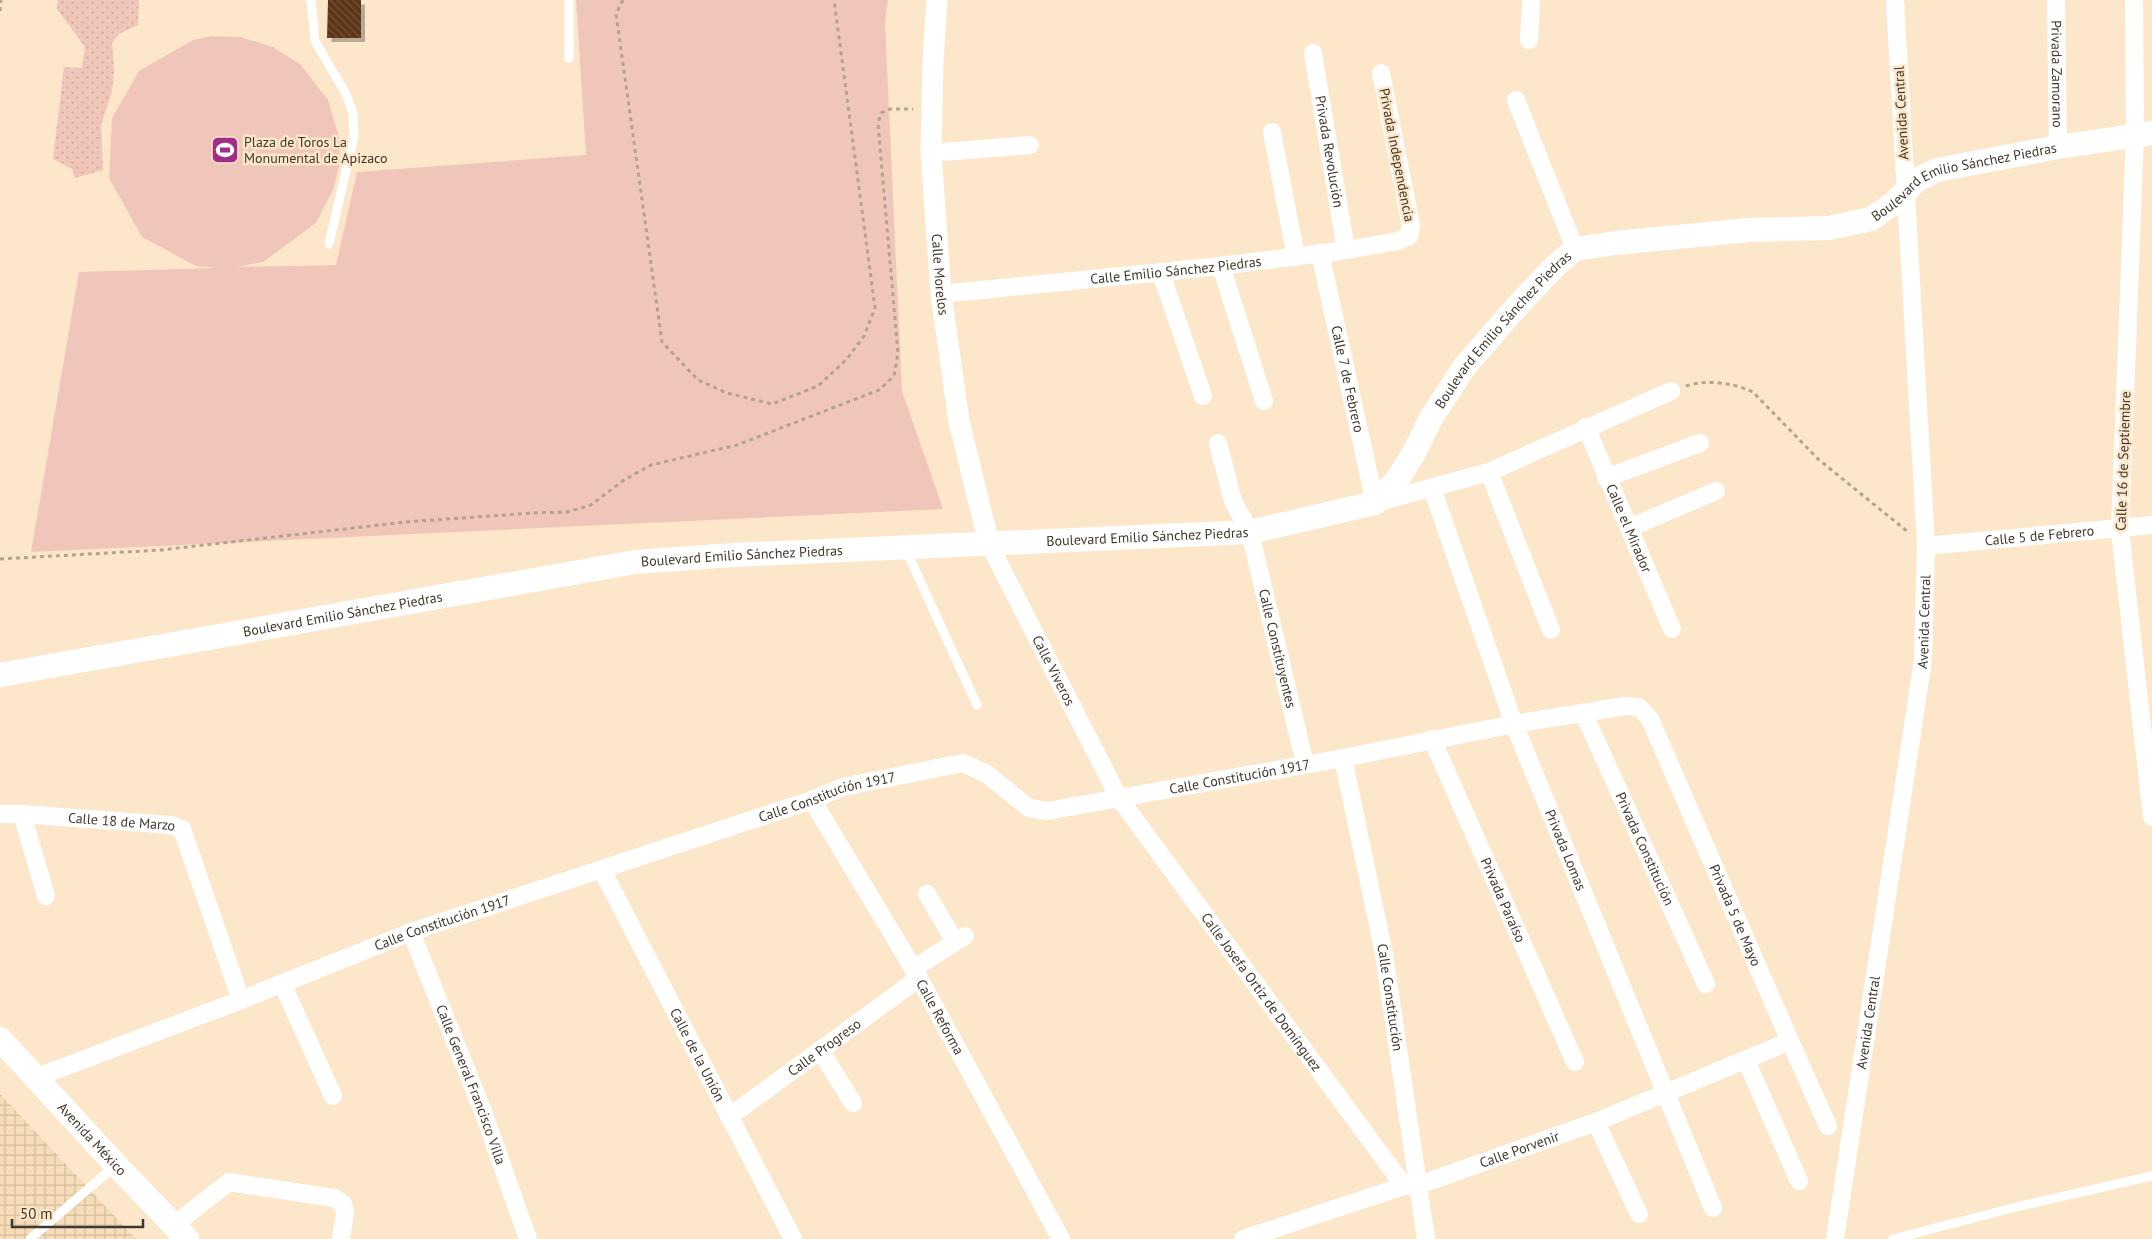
<svg xmlns="http://www.w3.org/2000/svg" width="2152" height="1239" font-family="'PT Sans',sans-serif">
<style>
.industrial{fill:url(#industrial-grid)}
.grass{fill:url(#grass-dots)}
.garden{fill:#f1c6ba}
.building{fill:url(#building-back-hatch);filter:url(#shadow)}
.lines{fill:none;stroke-linecap:round;stroke-linejoin:round}
.path{stroke:#b4a38d;stroke-width:3;stroke-dasharray:4 4;stroke-linecap:butt}
.service{stroke:#fff;stroke-width:9}
.minor{stroke:#fff;stroke-width:18}
.tertiary{stroke:#fff;stroke-width:21}
.secondary{stroke:#fff;stroke-width:24}
.labels{text-anchor:middle;dominant-baseline:central;stroke-width:5;stroke-linejoin:round;paint-order:stroke}
.street-label{font-size:14px;fill:#41382d;stroke:#fde7ca}
.poi-label{font-size:14px;fill:#41382d;stroke:#fde7ca;text-anchor:start}
</style>
<defs>
<pattern id="industrial-grid" width="8" height="8" patternUnits="userSpaceOnUse" patternTransform="scale(1.25)"><rect width="8" height="8" fill="#f6dcb8"/><path d="M0 4h8M4 0v8" fill="none" stroke="#d4be9e"/></pattern>
<pattern id="grass-dots" width="8" height="8" patternUnits="userSpaceOnUse" patternTransform="scale(1.25)"><rect width="8" height="8" fill="#f1c6ba"/><path d="M2 2h.1M6 6h.1" fill="none" stroke="#d0aba0" stroke-width="1.8" stroke-linecap="round"/></pattern>
<pattern id="building-back-hatch" width="6" height="6" patternUnits="userSpaceOnUse" patternTransform="scale(1.25)"><rect width="6" height="6" fill="#5d3517"/><path d="M-1 5l2 2M0 0l6 6M5-1l2 2" fill="none" stroke="#725139"/></pattern>
<filter id="shadow"><feDropShadow dx="4.5" dy="4.5" stdDeviation="0" flood-color="#0004"/></filter>
</defs>
<rect width="100%" height="100%" fill="#fde7ca"/>
<!-- industrial -->
<polygon class="industrial" points="0,1094 136,1239 0,1239"/>
<!-- grass -->
<polygon class="grass" points="58,0 139,0 138,25 119,34 112,43 114,72 112,91 101,126 103,170 75,178 72,169 53,159 64,67 82,68 85,47 57,9"/>
<!-- garden -->
<polygon class="garden" points="576,0 888,0 885,23 902,391 943,509 31,552 79,272 215,268 196,266 142,237 109,178 112,118 139,71 193,40 212,36 240,37 273,47 300,64 328,100 339,137 340,162 333,190 316,223 263,262 237,267 336,265 357,172 586,155"/>
<!-- building -->
<polygon class="building" points="328,0 361,0 361,38 327,38"/>
<g class="lines">
<!-- path -->
<g class="path">
<polyline points="623,0 616,14 662,342 698,380 727,393 772,404 818,386 846,360 864,336 875,308 834,0"/>
<polyline points="0,11 1,0"/>
<path d="M 1686,386 C 1707,379 1734,383 1753,392 L 1818,459 L 1908,532"/>
<polyline points="0,559 161,550 405,522 533,513 567,512 591,505 624,480 651,465 737,445 879,390 894,376 898,353 878,124 881,113 890,109 913,109"/>
</g>
<!-- service -->
<g class="service">
<polyline points="311,0 315,41 346,94 353,113 354,137 329,244"/>
<polyline points="569,0 569,58"/>
<polyline points="905,548 977,705"/>
<polyline points="30,1239 116,1165"/>
<polyline points="1893,1239 2016,1207 2152,1176"/>
</g>
<!-- minor -->
<g class="minor">
<path id="s1" d="M 2056,0 L 2058,147"/>
<polyline points="2134,0 2135,134 2120,530 2152,817"/>
<polyline points="1529,40 1531,0"/>
<path id="s2" d="M 1313,53 L 1346,250"/>
<polyline points="1516,100 1575,249"/>
<polyline points="1272,132 1296,257"/>
<polyline points="931,153 1030,145"/>
<path id="s3" d="M 1320,253 L 1375,503 L 1489,472 L 1671,391"/>
<polyline points="1221,266 1264,401"/>
<polyline points="1161,273 1203,396"/>
<path id="s4" d="M 941,294 L 1221,266 L 1346,250 L 1398,241 L 1409,236 L 1411,226 L 1381,73"/>
<path id="s5" d="M 1586,427 L 1672,629"/>
<path id="s6" d="M 1218,443 L 1233,501 L 1250,532 L 1305,764"/>
<polyline points="1489,472 1551,630"/>
<polyline points="1606,478 1700,443"/>
<path id="s7" d="M 1432,488 L 1514,724 L 1713,1208"/>
<polyline points="1629,528 1716,491"/>
<path id="s8" d="M 989,544 L 1119,798 L 1404,1186"/>
<path id="s9" d="M 1926,546 L 2152,525"/>
<path id="s10" d="M 1584,714 L 1706,984"/>
<path id="s11" d="M 1432,739 L 1575,1062"/>
<path id="s12" d="M 1343,758 L 1384,954 L 1426,1239"/>
<path id="s13" d="M 812,800 L 919,978 L 1061,1239"/>
<path id="s14" d="M 0,814 L 22,814 L 170,825 L 182,829 L 241,1000"/>
<polyline points="22,814 46,896"/>
<path id="s15" d="M 602,870 L 793,1239"/>
<polyline points="927,894 955,942"/>
<path id="s16" d="M 411,932 L 484,1114 L 528,1239"/>
<polyline points="913,969 965,936"/>
<polyline points="282,983 333,1096"/>
<polyline points="820,1050 853,1103"/>
<polyline points="1746,1060 1799,1181"/>
<path id="s17" d="M 35,1078 L 241,1000 L 411,932 L 812,800 L 843,787 L 963,763 L 987,774 L 1029,808 L 1047,811 L 1343,758 L 1514,724 L 1625,706 L 1639,707 L 1650,719 L 1790,1041 L 1828,1126"/>
<path id="s18" d="M 729,1117 L 919,978"/>
<polyline points="1596,1122 1639,1214"/>
<polyline points="174,1225 229,1182 334,1198 343,1204 345,1213 341,1239"/>
<path id="s19" d="M 1243,1239 L 1404,1186 L 1419,1185 L 1596,1122 L 1790,1041"/>
<path id="s20" d="M 1835,1239 L 1923,660 L 1926,546 L 1895,0"/>
</g>
<!-- tertiary -->
<path class="tertiary" id="s21" d="M 937,0 L 933,60 L 931,153 L 941,294 L 959,421 L 989,544"/>
<!-- secondary -->
<g class="secondary">
<path id="s22" d="M 0,675 L 635,562 L 733,555 L 1250,532 L 1375,503 L 1397,480 L 1414,453 L 1431,418 L 1465,366 L 1520,303 L 1553,268 L 1575,249 L 1616,243 L 1749,230 L 1829,228 L 1871,219 L 1894,203 L 1917,180 L 1937,170 L 2058,147 L 2152,133"/>
<path id="s23" d="M 0,1039 L 116,1165 L 187,1239"/>
</g>
</g>
<!-- icons -->
<defs>
<g id="stadium-square" transform="scale(1.4375)"><rect x="-9" y="-9" width="18" height="18" rx="4" fill="#a12d88" stroke="#fde7ca"/><path d="M0-5a6.5 5 0 1 0 0 10a6.5 5 0 1 0 0-10ZM-3.5-1.8h7v3.6h-7Z" fill="#fff"/></g>
</defs>
<g fill-rule="evenodd">
<use href="#stadium-square" x="225" y="150"/>
</g>
<g class="labels">
<!-- street labels -->
<g class="street-label">
<text stroke="none"><textPath href="#s1" startOffset="74">Privada Zamorano</textPath></text>
<text transform="translate(1901 113) rotate(-93)">Avenida Central</text>
<text stroke="none"><textPath href="#s2" startOffset="100">Privada Revolución</textPath></text>
<text transform="translate(1397 155) rotate(79)">Privada Independencia</text>
<text stroke="none"><textPath href="#s22" startOffset="2116">Boulevard Emilio Sánchez Piedras</textPath></text>
<text stroke="none"><textPath href="#s4" startOffset="236">Calle Emilio Sánchez Piedras</textPath></text>
<text stroke="none"><textPath href="#s21" startOffset="275">Calle Morelos</textPath></text>
<text stroke="none"><textPath href="#s22" startOffset="1606">Boulevard Emilio Sánchez Piedras</textPath></text>
<text stroke="none"><textPath href="#s3" startOffset="129">Calle 7 de Febrero</textPath></text>
<text transform="translate(2123 461) rotate(-88)">Calle 16 de Septiembre</text>
<text stroke="none"><textPath href="#s5" startOffset="110">Calle el Mirador</textPath></text>
<text stroke="none"><textPath href="#s22" startOffset="1158">Boulevard Emilio Sánchez Piedras</textPath></text>
<text stroke="none"><textPath href="#s9" startOffset="114">Calle 5 de Febrero</textPath></text>
<text stroke="none"><textPath href="#s22" startOffset="752">Boulevard Emilio Sánchez Piedras</textPath></text>
<text stroke="none"><textPath href="#s22" startOffset="348">Boulevard Emilio Sánchez Piedras</textPath></text>
<text stroke="none"><textPath href="#s20" startOffset="624">Avenida Central</textPath></text>
<text stroke="none"><textPath href="#s6" startOffset="215">Calle Constituyentes</textPath></text>
<text stroke="none"><textPath href="#s8" startOffset="142">Calle Viveros</textPath></text>
<text stroke="none"><textPath href="#s17" startOffset="1276">Calle Constitución 1917</textPath></text>
<text stroke="none"><textPath href="#s17" startOffset="841">Calle Constitución 1917</textPath></text>
<text stroke="none"><textPath href="#s14" startOffset="122">Calle 18 de Marzo</textPath></text>
<text stroke="none"><textPath href="#s10" startOffset="148">Privada Constitución</textPath></text>
<text stroke="none"><textPath href="#s7" startOffset="386">Privada Lomas</textPath></text>
<text stroke="none"><textPath href="#s11" startOffset="176">Privada Paraíso</textPath></text>
<text stroke="none"><textPath href="#s17" startOffset="1912">Privada 5 de Mayo</textPath></text>
<text stroke="none"><textPath href="#s17" startOffset="436">Calle Constitución 1917</textPath></text>
<text stroke="none"><textPath href="#s8" startOffset="526">Calle Josefa Ortiz de Domínguez</textPath></text>
<text stroke="none"><textPath href="#s12" startOffset="244">Calle Constitución</textPath></text>
<text stroke="none"><textPath href="#s13" startOffset="252">Calle Reforma</textPath></text>
<text stroke="none"><textPath href="#s20" startOffset="219">Avenida Central</textPath></text>
<text stroke="none"><textPath href="#s18" startOffset="118">Calle Progreso</textPath></text>
<text stroke="none"><textPath href="#s15" startOffset="208">Calle de la Unión</textPath></text>
<text stroke="none"><textPath href="#s16" startOffset="164">Calle General Francisco Villa</textPath></text>
<text stroke="none"><textPath href="#s23" startOffset="136">Avenida México</textPath></text>
<text stroke="none"><textPath href="#s19" startOffset="291">Calle Porvenir</textPath></text>
</g>
<!-- poi labels -->
<g class="poi-label">
<text x="244" y="142">Plaza de Toros La<tspan x="244" dy="16">Monumental de Apizaco</tspan></text>
</g>
</g>
<!-- scale -->
<path d="M12 1219v8h131v-8" fill="none" stroke="#41382d" stroke-width="2.5"/>
<text x="20" y="1219" font-size="15" fill="#41382d" stroke="#fde7ca" stroke-width="4" paint-order="stroke">50 m</text>
</svg>
